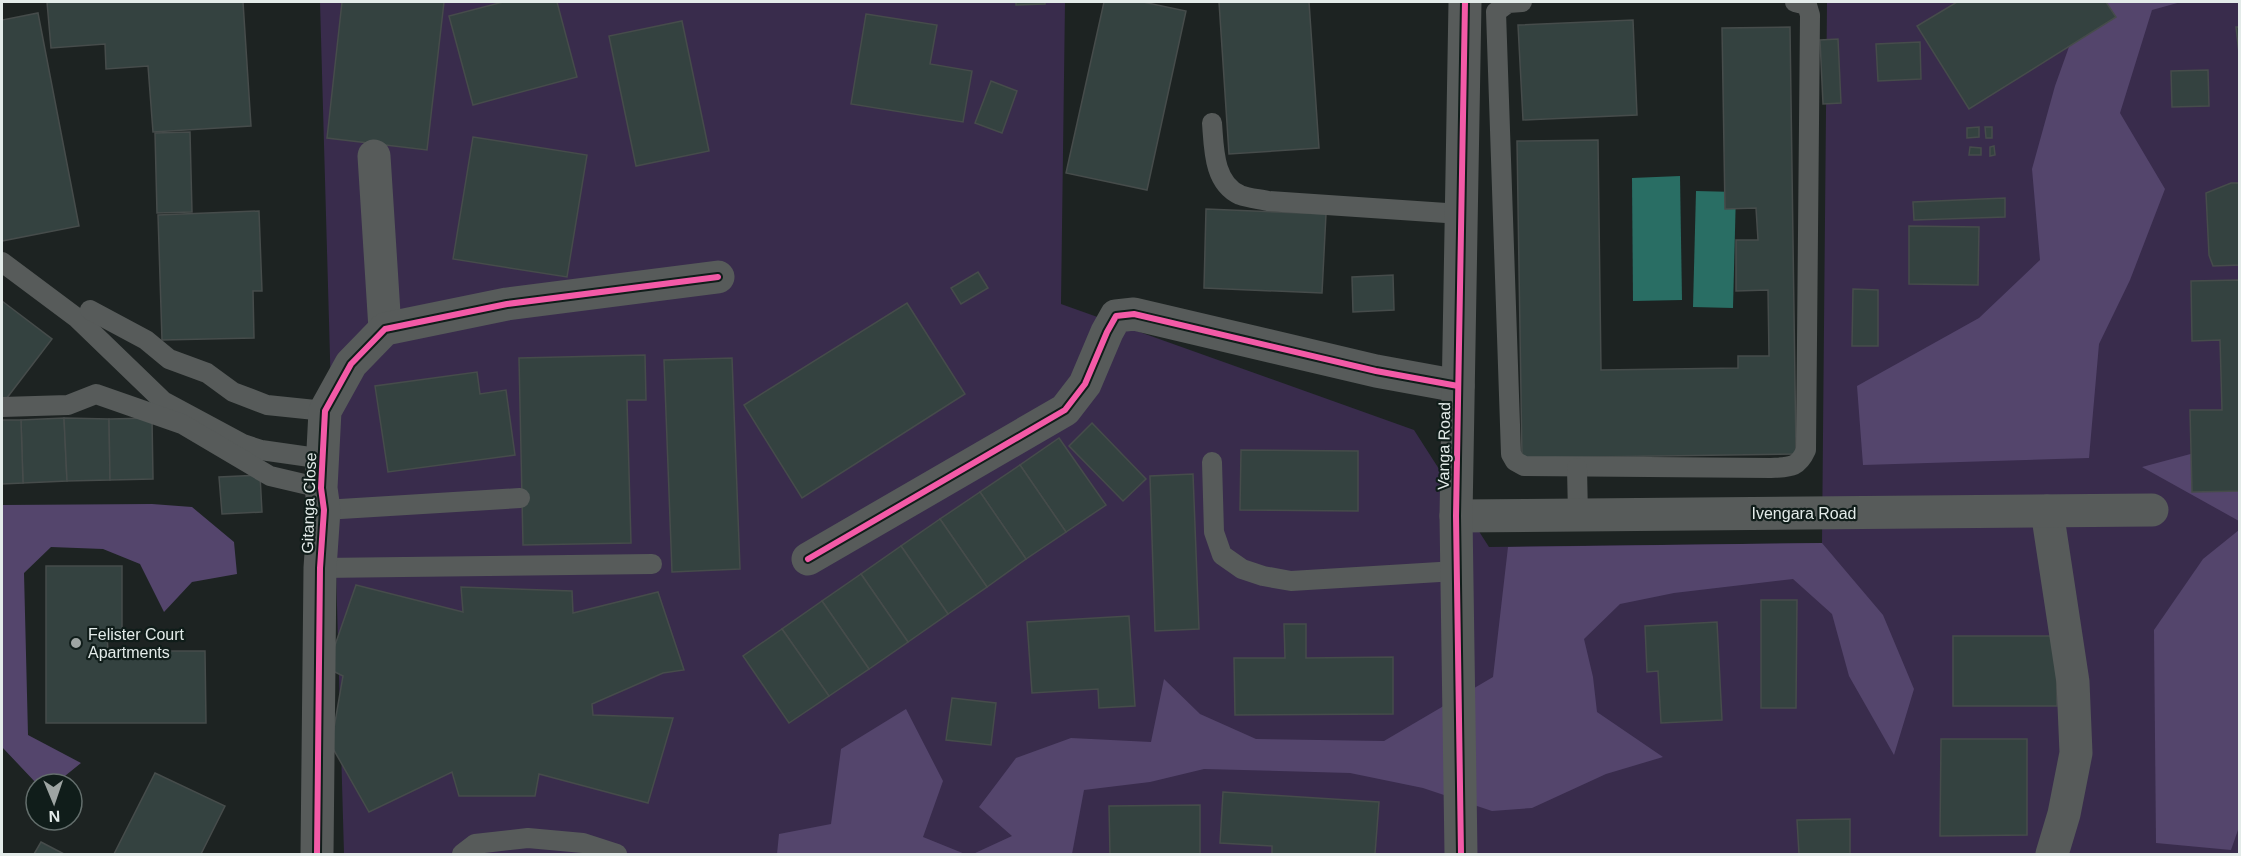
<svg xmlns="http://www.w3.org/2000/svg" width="2241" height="856" font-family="Arial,sans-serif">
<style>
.green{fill:#392c4c}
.forest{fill:#54456c}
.water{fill:#296e64}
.building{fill:#344240;stroke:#464c4b;stroke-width:1.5}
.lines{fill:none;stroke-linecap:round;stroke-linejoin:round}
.lane{stroke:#575b5a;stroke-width:20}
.street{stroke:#575b5a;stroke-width:33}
.cycleway-casing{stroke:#101d1a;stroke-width:10}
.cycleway{stroke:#f35aa7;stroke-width:6}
.poi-dot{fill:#9ea5a3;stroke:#101d1a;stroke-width:2}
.labels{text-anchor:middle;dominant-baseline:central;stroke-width:4.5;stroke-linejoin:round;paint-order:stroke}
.street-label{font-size:16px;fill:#e3ebe9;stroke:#101d1a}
.poi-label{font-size:16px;fill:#e3ebe9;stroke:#101d1a;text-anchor:start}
</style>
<rect width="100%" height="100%" fill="#1d2322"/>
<!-- green -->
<polygon class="green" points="320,2 1065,2 1061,304 1414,430 1489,547 1822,543 1827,2 2239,2 2239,854 344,854"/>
<!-- forest -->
<g class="forest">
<polygon points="2085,2 2181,2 2152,10 2120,113 2165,189 2130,280 2099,344 2089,458 1863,465 1857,386 1979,318 2040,260 2032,169 2055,86"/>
<polygon points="2239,441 2239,521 2142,467"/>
<polygon points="152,504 192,507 234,542 237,574 192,582 164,612 140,564 103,549 51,547 24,573 28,735 81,763 55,784 37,784 2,747 2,505"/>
<polygon points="2239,530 2239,827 2231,850 2156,843 2154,630 2203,559"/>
<polygon points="1822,543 1883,615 1914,689 1894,755 1849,676 1832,614 1793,579 1674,593 1620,604 1584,639 1593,677 1597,712 1663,757 1606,774 1532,808 1492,811 1423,788 1350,773 1204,769 1150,782 1084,790 1072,854 973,854 1012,836 979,807 1016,758 1071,738 1151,742 1164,679 1200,714 1256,739 1384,741 1493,677 1508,547"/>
<polygon points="906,709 943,781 923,837 965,854 777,854 779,834 831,824 841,749"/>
</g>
<!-- water -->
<g class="water">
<polygon points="1680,176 1682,300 1633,301 1632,178"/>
<polygon points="1696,191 1736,192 1733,308 1693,307"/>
</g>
<!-- building -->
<g class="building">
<polygon points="47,2 243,2 251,126 153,132 148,66 106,69 105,44 51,48"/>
<polygon points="342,2 444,2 427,150 327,138"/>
<polygon points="503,2 557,2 577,77 473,105 449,16"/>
<polygon points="1016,2 1045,2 1045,4 1016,5"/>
<polygon points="1104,2 1143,2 1186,11 1147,190 1066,173"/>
<polygon points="1219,2 1309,2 1319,148 1229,154"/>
<polygon points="1957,2 2106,2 2116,17 1969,109 1917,26"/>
<polygon points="38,13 79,226 2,241 2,20"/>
<polygon points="866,14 937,25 930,64 972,71 963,122 851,104"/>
<polygon points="1633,20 1637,115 1523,120 1518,25"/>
<polygon points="682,21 709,151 636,166 609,36"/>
<polygon points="1790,27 1796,454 1522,458 1517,141 1598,140 1601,370 1738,368 1738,356 1769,356 1768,290 1736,291 1736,240 1758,240 1756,208 1725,209 1722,28"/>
<polygon points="2236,27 2240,27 2240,62"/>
<polygon points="1838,39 1841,103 1823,104 1820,40"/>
<polygon points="1920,42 1921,79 1878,81 1876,44"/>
<polygon points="2208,70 2209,106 2172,107 2171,71"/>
<polygon points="991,81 1017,91 1002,133 975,123"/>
<polygon points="1979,127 1979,137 1967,138 1967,128"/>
<polygon points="1985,127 1992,127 1992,138 1986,138"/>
<polygon points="190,132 192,212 157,213 155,133"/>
<polygon points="473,137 587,155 567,277 453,259"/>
<polygon points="1994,146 1995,155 1990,156 1990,147"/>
<polygon points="1970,147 1981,148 1981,155 1969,155"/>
<polygon points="2231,183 2240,183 2240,265 2213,266 2209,255 2206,193"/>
<polygon points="2005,198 2005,217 1914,220 1913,202"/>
<polygon points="1206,209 1326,214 1322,293 1204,288"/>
<polygon points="259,211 262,291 253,291 254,338 162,340 158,215"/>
<polygon points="1909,226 1979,227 1978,285 1909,284"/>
<polygon points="978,272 988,288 961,304 951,288"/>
<polygon points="1393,275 1394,310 1353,312 1352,277"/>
<polygon points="2240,280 2240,491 2192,492 2190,410 2222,410 2220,340 2192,341 2191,281"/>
<polygon points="1853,289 1878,290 1878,346 1852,346"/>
<polygon points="2,301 52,339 3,403 2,402"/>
<polygon points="907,303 965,394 802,498 744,405"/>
<polygon points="645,355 646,400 627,400 631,543 523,545 519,358"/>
<polygon points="732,358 740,569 672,572 664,360"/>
<polygon points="477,372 480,394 506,390 515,455 388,472 375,386"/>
<polygon points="64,418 67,481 23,483 21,420"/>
<polygon points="64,418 109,419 110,480 67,481"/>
<polygon points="152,418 153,479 110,480 109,419"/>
<polygon points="2,420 21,420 23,483 2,484"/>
<polygon points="1092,423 1146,479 1123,501 1069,446"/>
<polygon points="1059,438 1106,505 1066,532 1020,465"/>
<polygon points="1241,450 1358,451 1358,511 1240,510"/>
<polygon points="1020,465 1066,532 1026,559 980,492"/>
<polygon points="1193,474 1199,629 1155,631 1150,476"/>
<polygon points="260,475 262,512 222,514 219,477"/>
<polygon points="980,492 1026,559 987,587 940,519"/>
<polygon points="940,519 987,587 948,614 901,546"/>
<polygon points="901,546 948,614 908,642 861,574"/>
<polygon points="46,566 122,566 122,634 107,634 108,651 205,651 206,723 46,723"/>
<polygon points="861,574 908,642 869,669 822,601"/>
<polygon points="356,585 463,612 461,587 572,591 573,613 658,592 684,670 663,673 592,704 593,715 673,718 648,803 539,774 535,796 459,796 452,772 369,812 331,745 343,676 327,668"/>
<polygon points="1761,600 1797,600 1796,708 1761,708"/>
<polygon points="822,601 869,669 829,696 782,629"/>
<polygon points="1129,616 1135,706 1099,708 1098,689 1032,693 1027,622"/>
<polygon points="1717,622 1722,720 1661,723 1658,671 1647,672 1645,626"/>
<polygon points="1284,624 1306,624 1306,658 1393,657 1393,714 1235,715 1234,658 1285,658"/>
<polygon points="782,629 829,696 789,723 743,656"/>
<polygon points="1953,636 2056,636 2057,706 1953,706"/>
<polygon points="952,698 996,703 991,745 946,740"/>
<polygon points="1941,739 2027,739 2027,835 1940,836"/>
<polygon points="155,773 225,806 201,854 114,854"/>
<polygon points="1223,792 1379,802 1375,854 1272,854 1272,846 1220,843"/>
<polygon points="1200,805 1200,854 1110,854 1109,806"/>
<polygon points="1850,819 1850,854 1799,854 1797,820"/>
<polygon points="41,842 64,854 34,854"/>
</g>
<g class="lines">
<!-- lane -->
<g class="lane">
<path d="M 1522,2 L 1508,3 L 1496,12 L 1511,454 L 1515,461 L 1524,466 L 1771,468 C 1790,467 1798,468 1806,450 L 1810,15 L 1807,5 L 1795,2"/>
<path d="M 1212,123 C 1214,147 1213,183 1240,195 C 1248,198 1259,199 1268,201 L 1461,214"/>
<polyline points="2,262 77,318 163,401 243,444 261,450 324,459"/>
<polyline points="90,310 146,340 169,359 207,373 233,392 267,405 325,411"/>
<polyline points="2,407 68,405 96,394 182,424 270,476 321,488"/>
<polyline points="1212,462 1214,532 1222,555 1242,569 1263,576 1291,581 1456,571"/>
<polyline points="1577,468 1578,515"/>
<polyline points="324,510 520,498"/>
<polyline points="320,568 652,564"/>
<polyline points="462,854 475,844 528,838 583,843 617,854"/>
</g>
<!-- street -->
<g class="street">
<polyline points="374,156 385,329"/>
<polyline points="2047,511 2073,682 2076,753 2064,814 2052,854"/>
<polyline points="1456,516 2152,510"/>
<polyline points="808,559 1065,410 1085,384 1107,332 1116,316 1134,314 1376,371 1458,386"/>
<polyline points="317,854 320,568 324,510 321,488 325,411 351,364 385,329 507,304 718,277"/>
<polyline points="1461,854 1456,516 1465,2"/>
</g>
<!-- cycleway casing -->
<g class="cycleway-casing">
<g id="cycleway">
<polyline points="808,559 1065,410 1085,384 1107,332 1116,316 1134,314 1376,371 1458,386"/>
<polyline points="317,854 320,568 324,510 321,488 325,411 351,364 385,329 507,304 718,277"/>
<polyline points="1461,854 1456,516 1465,2"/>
</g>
</g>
<!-- cycleway -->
<use href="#cycleway" class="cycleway"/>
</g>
<!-- markers -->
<circle class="poi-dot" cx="76" cy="643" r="6"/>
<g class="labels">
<!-- street labels -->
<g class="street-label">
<text transform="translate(1444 446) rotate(-89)">Vanga Road</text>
<text transform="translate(309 503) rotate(-88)">Gitanga Close</text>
<text x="1804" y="513">Ivengara Road</text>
</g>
<!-- poi labels -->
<g class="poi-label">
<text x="88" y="634">Felister Court<tspan x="88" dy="18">Apartments</tspan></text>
</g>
</g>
<!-- border -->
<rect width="2241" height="856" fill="none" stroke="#e3ebe9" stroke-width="6"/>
<!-- north arrow -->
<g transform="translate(54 802) rotate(178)"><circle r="28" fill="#101d1a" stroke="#646f6d" stroke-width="1.5"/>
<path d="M0-4.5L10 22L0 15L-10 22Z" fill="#9ea5a3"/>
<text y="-9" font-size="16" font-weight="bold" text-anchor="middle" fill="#e3ebe9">N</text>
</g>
</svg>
